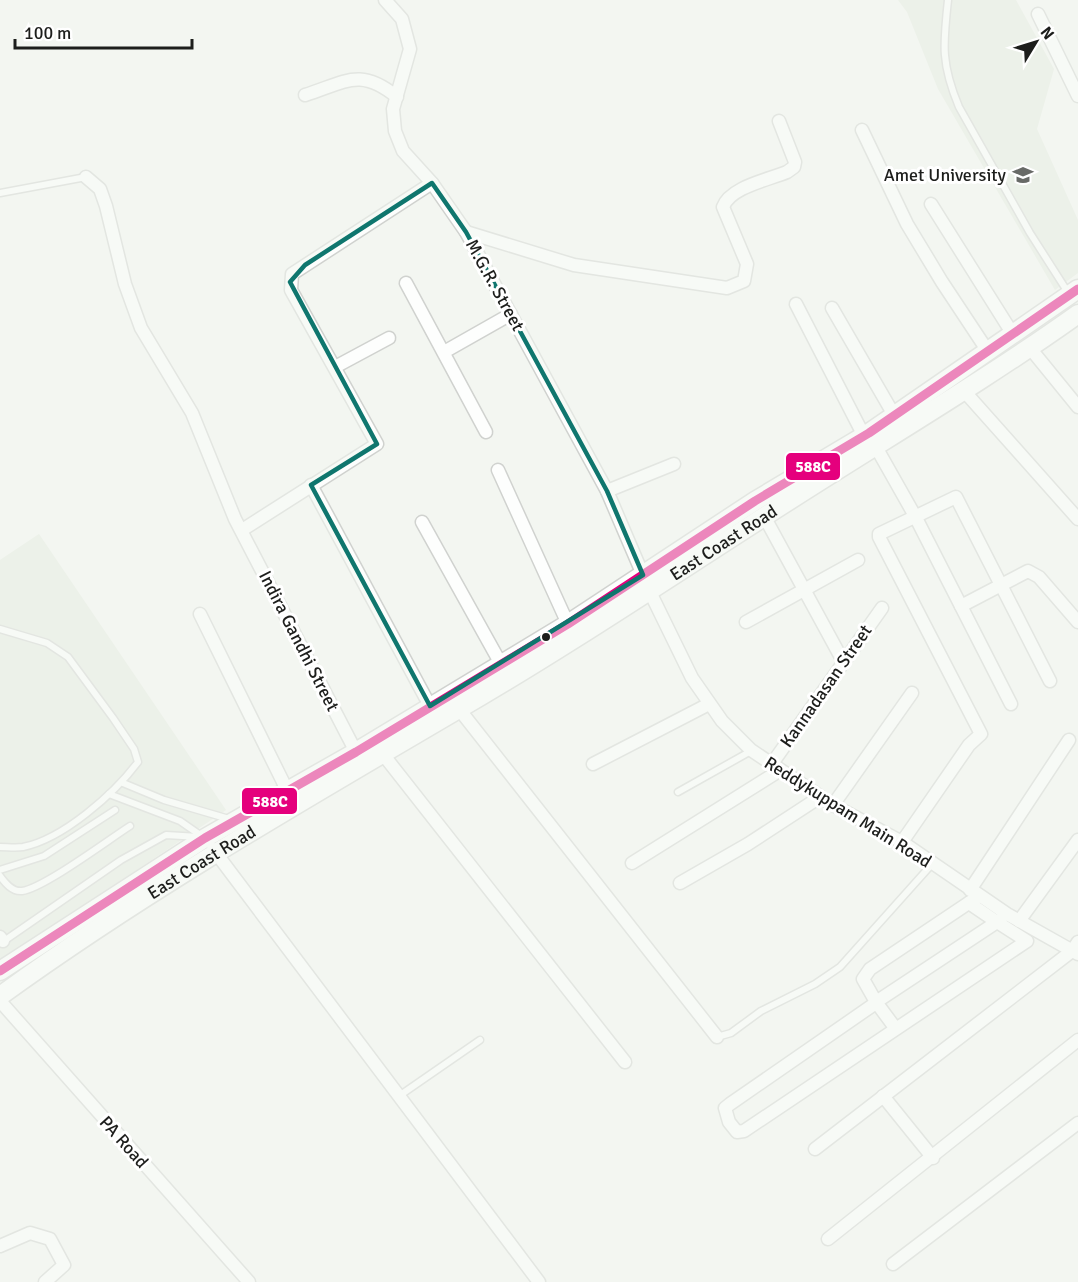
<svg xmlns="http://www.w3.org/2000/svg" width="1078" height="1282" font-family="Signika,sans-serif">
<style>
.built{fill:#e5eae0}
.lines{fill:none;stroke-linecap:round;stroke-linejoin:round}
.service-casing{stroke:#d0d2cf;stroke-width:9}
.minor-casing{stroke:#d0d2cf;stroke-width:15}
.primary-casing{stroke:#d0d2cf;stroke-width:21}
.service{stroke:#fdfefd;stroke-width:6}
.minor{stroke:#fdfefd;stroke-width:12}
.primary{stroke:#fdfefd;stroke-width:18}
.bus-1-casing{stroke:#fff;stroke-width:14}
.bus-1{stroke:#e5007d;stroke-width:9}
.marked{fill:none;stroke:#0f766e;stroke-width:4.5;stroke-linejoin:round}
.bus-dot{fill:#1d1e1c;stroke:#fff;stroke-width:2}
.labels{text-anchor:middle;dominant-baseline:central;stroke-width:6;stroke-linejoin:round;paint-order:stroke}
.poi-label{font-size:18px;fill:#1d1e1c;stroke:#fff;text-anchor:end}
.street-label{font-size:18px;fill:#1d1e1c;stroke:#fff}
.line-badge{stroke:#fff;stroke-width:2}
.badge-label{font-size:16px;text-anchor:middle;font-weight:bold;fill:#fff}
</style>
<rect width="100%" height="100%" fill="#f3f6f1"/>
<!-- built -->
<g class="built">
<polygon points="898,0 1016,0 1054,69 1037,129 1078,220 1078,273 1055,290 938,89 907,12"/>
<polygon points="39,534 226,810 0,962 0,560"/>
</g>
<g class="lines">
<!-- service casing -->
<g class="service-casing">
<g id="service">
<path d="M 948,0 C 943,45 941,64 959,107 L 1030,233 L 1069,294"/>
<polyline points="0,193 86,177"/>
<path d="M 0,629 L 47,643 L 68,657 L 113,718 L 134,749 L 138,762 C 114,794 63,839 23,847 C 16,848 7,847 0,847"/>
<polyline points="123,783 164,800 229,819"/>
<polyline points="678,792 751,751"/>
<polyline points="109,794 180,821 203,837"/>
<polyline points="0,870 44,856 115,810"/>
<path d="M 0,876 C 5,883 12,892 22,891 C 44,888 108,840 130,826"/>
<polyline points="4,941 121,860 166,835 199,837"/>
<polyline points="717,1037 731,1033 761,1011 815,984 840,967 933,863"/>
<polyline points="399,1096 480,1040"/>
</g>
</g>
<!-- minor casing -->
<g class="minor-casing">
<g id="minor">
<polyline points="385,0 402,19 410,49 393,109 395,131 403,151 432,183 466,232 607,491 643,575"/>
<polyline points="1038,14 1078,96"/>
<path d="M 305,95 C 346,82 360,67 397,97"/>
<polyline points="862,130 907,224 942,282 989,353"/>
<polyline points="86,177 100,189 106,206 125,284 141,328 192,413 235,519 356,752"/>
<polyline points="931,204 1014,336"/>
<path d="M 466,232 L 574,265 L 727,288 L 744,281 L 747,264 L 723,207 C 730,187 768,180 787,172 L 794,167 L 795,162 L 779,121"/>
<polyline points="406,283 486,432"/>
<polyline points="796,304 864,436"/>
<polyline points="832,308 894,415"/>
<polyline points="1030,348 1078,407"/>
<polyline points="444,352 511,314"/>
<polyline points="335,367 389,338"/>
<polyline points="965,392 1078,519"/>
<polyline points="876,447 915,516 1011,704"/>
<polyline points="498,470 568,624"/>
<polyline points="311,485 430,706"/>
<polyline points="607,491 674,464"/>
<polyline points="764,516 843,661"/>
<polyline points="422,522 501,664"/>
<polyline points="242,530 377,444 291,290 292,274 432,183"/>
<polyline points="649,590 692,678 722,721 751,750 833,805 902,842 1007,914 1078,954"/>
<polyline points="961,606 1028,571 1039,577 1078,622"/>
<polyline points="200,614 287,790"/>
<polyline points="746,622 858,560"/>
<polyline points="459,709 717,1037"/>
<polyline points="382,753 625,1062"/>
<polyline points="593,764 709,704"/>
<polyline points="771,765 882,608"/>
<polyline points="833,805 912,693"/>
<polyline points="902,842 969,745 981,734 879,537 879,534 956,497 1050,681"/>
<polyline points="213,849 539,1282"/>
<polyline points="632,863 779,771"/>
<polyline points="680,883 748,844 820,797"/>
<polyline points="970,890 1069,740"/>
<polyline points="969,903 997,922 1001,919"/>
<polyline points="1019,921 1078,840"/>
<polyline points="0,937 3,941"/>
<polyline points="0,1001 249,1282"/>
<polyline points="896,1029 876,1002 997,922 1027,941 744,1131 737,1132 729,1122 725,1108 730,1104 873,1005 876,1002 863,979 870,969 979,896"/>
<polyline points="883,1096 933,1158"/>
<polyline points="815,1149 1072,951 1078,942"/>
<polyline points="828,1239 1078,1040"/>
<polyline points="0,1246 30,1233 50,1239 64,1265 45,1282"/>
<polyline points="893,1264 1078,1123"/>
</g>
</g>
<!-- primary casing -->
<g class="primary-casing">
<g id="primary">
<polyline points="0,971 205,838 356,752 568,624 755,501 869,433 1078,289"/>
<path id="s1" d="M 0,996 C 145,891 302,801 457,710 C 569,645 677,572 787,502 C 885,439 984,381 1078,314"/>
</g>
</g>
<!-- service -->
<use href="#service" class="service"/>
<!-- minor -->
<use href="#minor" class="minor"/>
<!-- primary -->
<use href="#primary" class="primary"/>
<!-- bus-1 casing -->
<g class="bus-1-casing">
<polyline id="bus-1" points="0,971 205,838 356,752 568,624 755,501 869,433 1078,289"/>
</g>
<!-- bus-1 -->
<use href="#bus-1" class="bus-1"/>
</g>
<!-- marked area -->
<path d="M0 0H1078V1282H0ZM 432,183 L 466,232 L 607,491 L 643,575 L 430,706 L 311,485 L 377,444 L 290,282 L 305,265 Z" fill="#f3f6f1" fill-opacity=".55" fill-rule="evenodd"/>
<path class="marked" d="M 432,183 L 466,232 L 607,491 L 643,575 L 430,706 L 311,485 L 377,444 L 290,282 L 305,265 Z"/>
<!-- icons -->
<defs>
<g id="university-bare" transform="scale(1.62)"><path d="M0-5L7-2L0 1L-7-2ZM-4 1L0 2.5L4 1V4Q0 6-4 4Z" fill="#686a67" stroke="#fff" stroke-width="2.5" paint-order="stroke"/></g>
</defs>
<g fill-rule="evenodd">
<use href="#university-bare" x="1023" y="175"/>
</g>
<!-- markers -->
<circle class="bus-dot" cx="546" cy="637" r="5"/>
<g class="labels">
<!-- poi labels -->
<g class="poi-label">
<text x="1006" y="175">Amet University</text>
</g>
<!-- street labels -->
<g class="street-label">
<text transform="translate(495 285) rotate(61)">M.G.R. Street</text>
<text stroke="none"><textPath href="#s1" startOffset="854">East Coast Road</textPath></text>
<text transform="translate(299 641) rotate(63)">Indira Gandhi Street</text>
<text transform="translate(826 686) rotate(-55)">Kannadasan Street</text>
<text transform="translate(848 812) rotate(32)">Reddykuppam Main Road</text>
<text stroke="none"><textPath href="#s1" startOffset="242">East Coast Road</textPath></text>
<text transform="translate(124 1142) rotate(48)">PA Road</text>
</g>
</g>
<g class="line-badge">
<rect x="785" y="452" width="56" height="29" rx="6" fill="#e5007d"/>
<rect x="241" y="787" width="57" height="28" rx="6" fill="#e5007d"/>
</g>
<g class="badge-label">
<text x="813" y="472">588C</text>
<text x="270" y="807">588C</text>
</g>
<!-- north arrow -->
<g transform="translate(1036 42) rotate(52)" stroke="#ffffff" stroke-width="4.5" paint-order="stroke">
<path d="M0-4.5L10 22L0 15L-10 22Z" fill="#1d1e1c"/>
<text y="-9" font-size="16" font-weight="bold" text-anchor="middle" fill="#1d1e1c">N</text>
</g>
<!-- scale -->
<path d="M15 39v9h177v-9" fill="none" stroke="#1d1e1c" stroke-width="3"/>
<text x="24" y="39" font-size="18" fill="#1d1e1c" stroke="#ffffff" stroke-width="4.5" paint-order="stroke">100 m</text>
</svg>
